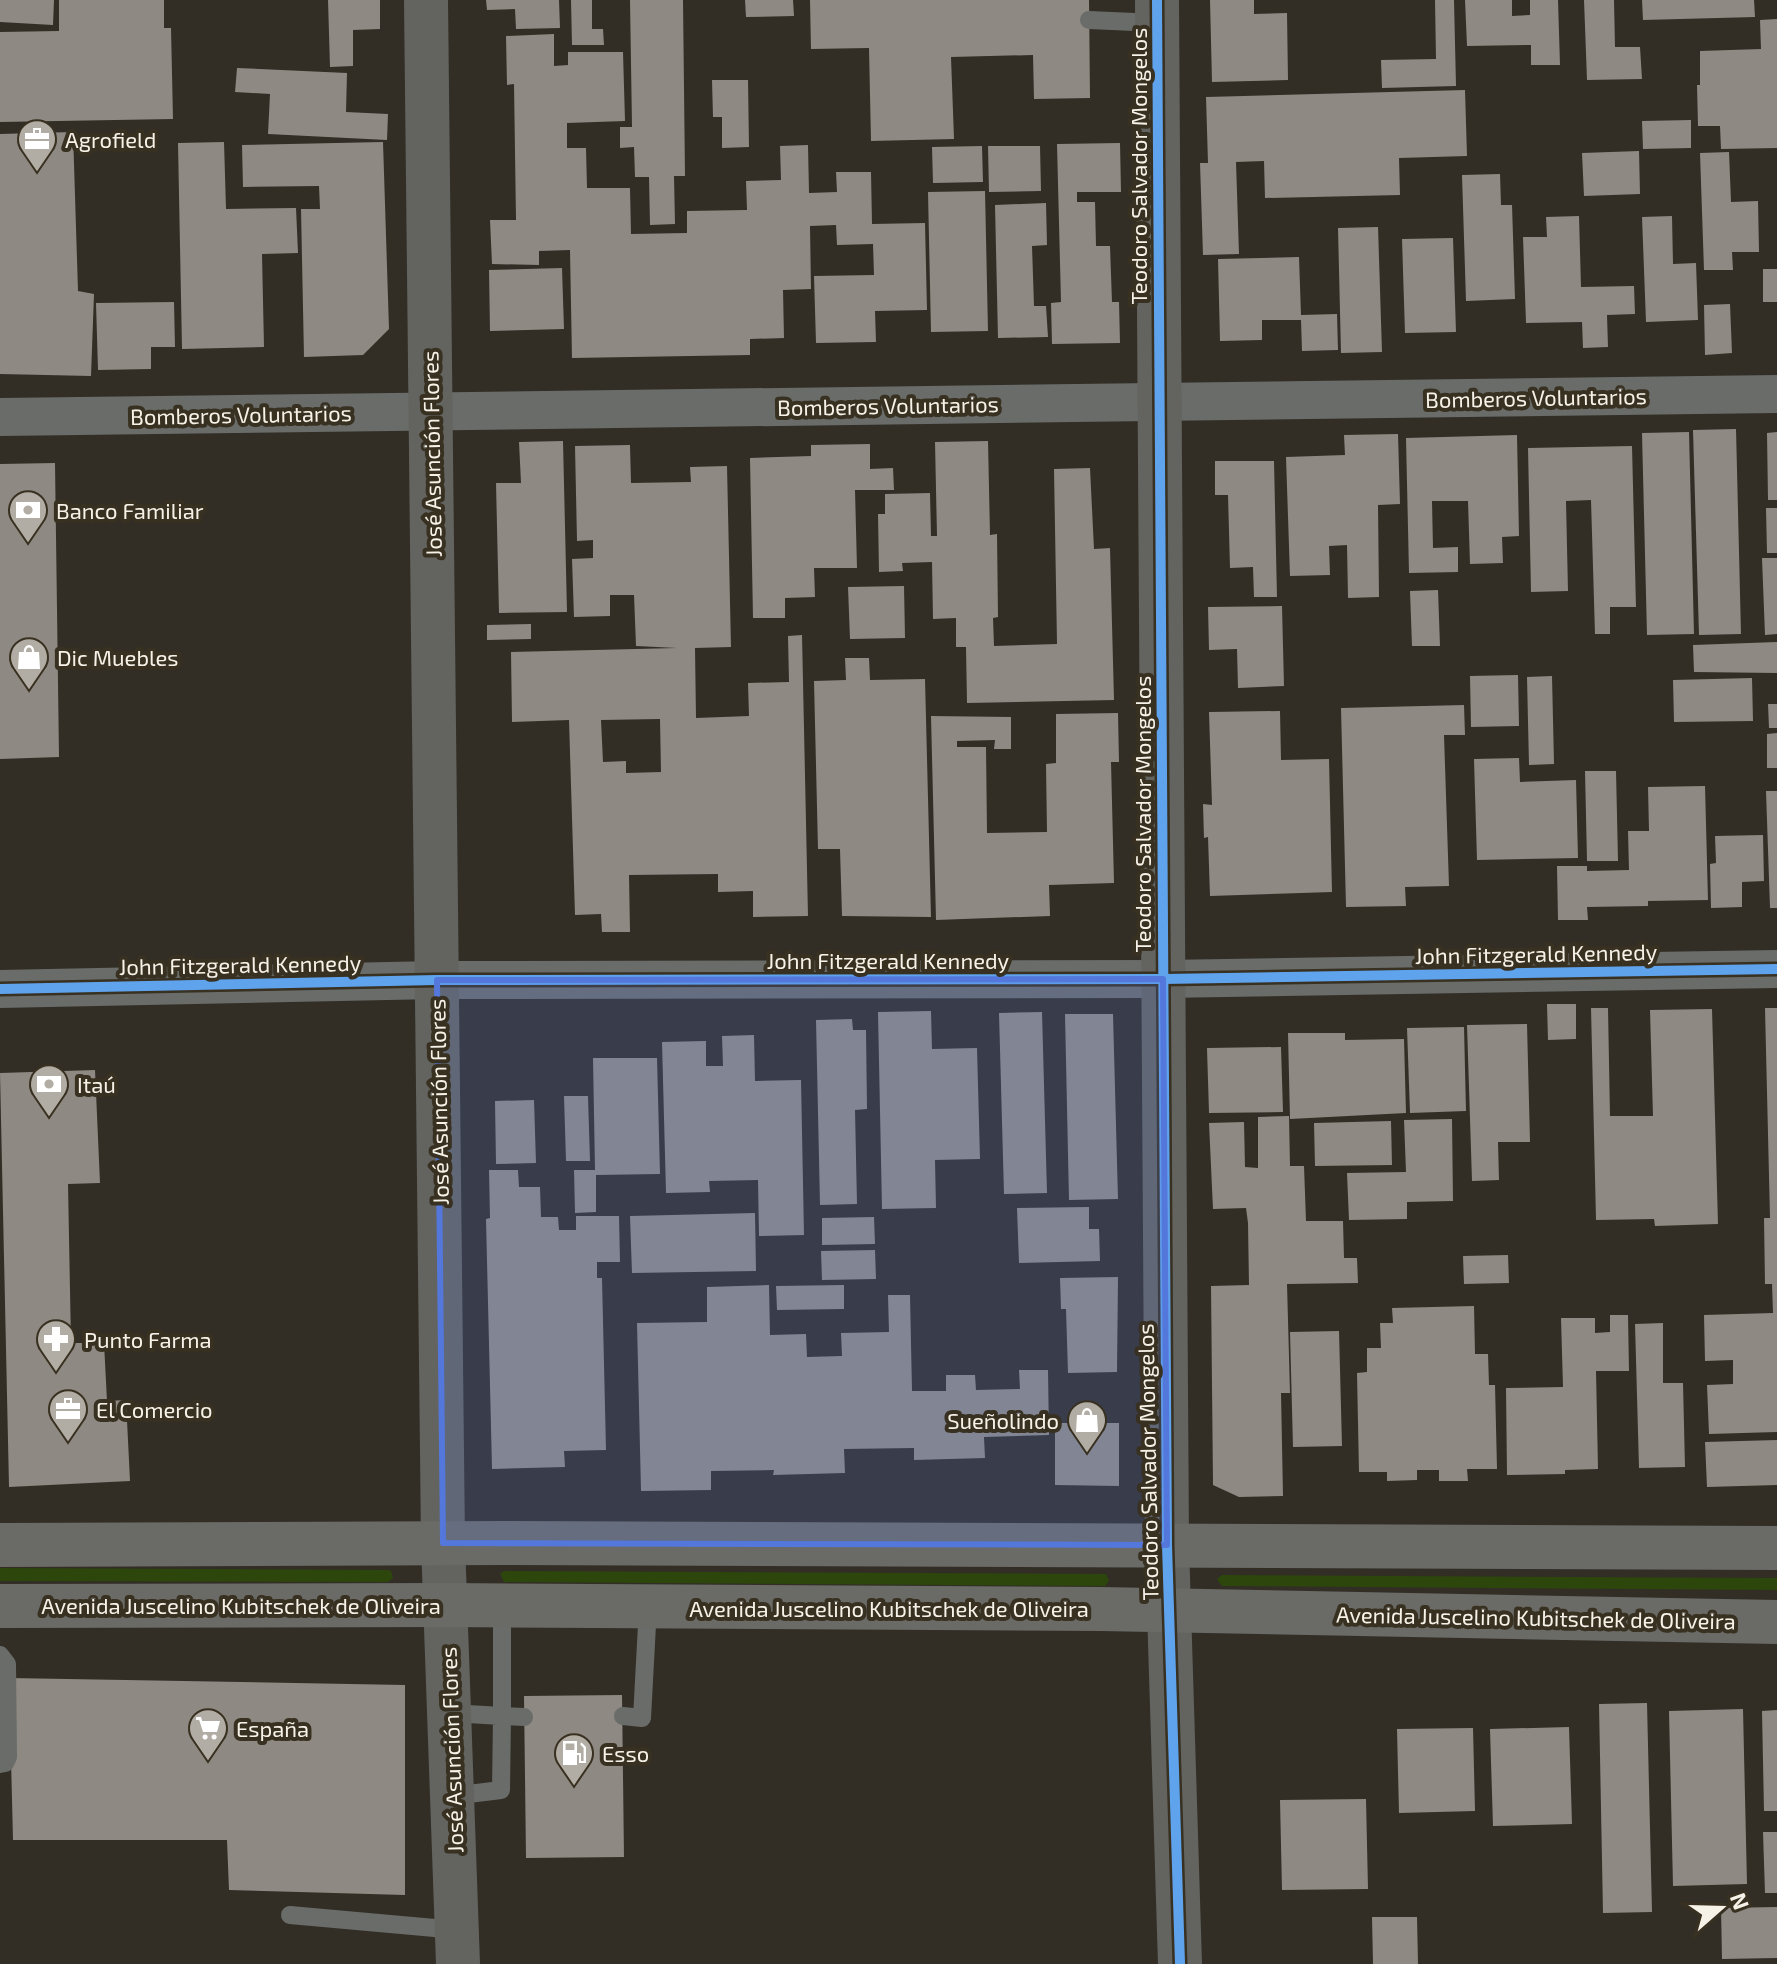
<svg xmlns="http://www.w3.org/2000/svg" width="1777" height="1964" font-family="'Exo 2',sans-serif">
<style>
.green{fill:#2c460c}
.building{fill:#8e8982;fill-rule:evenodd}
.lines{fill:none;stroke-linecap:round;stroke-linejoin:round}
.lane{stroke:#696c69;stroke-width:18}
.street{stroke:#696c69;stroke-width:38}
.secondary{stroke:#636460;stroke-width:44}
.primary{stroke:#6a6b67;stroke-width:44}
.cycleway-casing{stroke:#383020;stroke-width:15}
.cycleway{stroke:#60a3ed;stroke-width:10}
.marked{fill:#5477dc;fill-opacity:0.2;stroke:#5477dc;stroke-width:6;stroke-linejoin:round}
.labels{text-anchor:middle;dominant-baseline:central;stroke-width:8;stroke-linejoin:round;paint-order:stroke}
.poi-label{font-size:22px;fill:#f7f2e8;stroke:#383020;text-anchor:start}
.street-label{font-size:22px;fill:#f7f2e8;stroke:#383020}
</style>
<rect width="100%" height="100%" fill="#322e26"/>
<!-- green -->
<g class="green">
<polygon points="0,1568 388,1570 391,1571 393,1578 388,1582 0,1581"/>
<polygon points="504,1571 1106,1574 1109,1581 1105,1586 504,1582 500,1574"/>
<polygon points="1222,1575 1777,1578 1777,1590 1222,1586 1217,1579"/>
</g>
<!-- building -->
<g class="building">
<polygon points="0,0 54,0 53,25 0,22"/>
<polygon points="59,0 164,0 164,28 171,28 173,119 0,122 0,32 59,31"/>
<polygon points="328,0 380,0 380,29 353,30 353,66 330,67"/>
<polygon points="486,0 559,0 560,28 516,29 515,9 487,10"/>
<polygon points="571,0 592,0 592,29 603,29 604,45 572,45"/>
<polygon points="630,0 683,0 685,176 674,176 675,224 650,225 649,177 635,177 634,147 620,148 620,127 632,127"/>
<polygon points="745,0 793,0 794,16 746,17"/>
<polygon points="810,0 1089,0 1090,98 1034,99 1033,55 951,57 954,139 871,141 869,48 811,49"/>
<polygon points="1210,0 1254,0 1254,14 1287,13 1288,80 1212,82"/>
<polygon points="1435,0 1454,0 1456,86 1382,88 1381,60 1436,59"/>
<polygon points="1465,0 1512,0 1512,16 1530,15 1530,0 1558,0 1560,65 1531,65 1531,45 1467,46"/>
<polygon points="1584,0 1614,0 1615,47 1640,47 1642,79 1587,80"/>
<polygon points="1642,0 1754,0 1755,17 1643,20"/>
<polygon points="1777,19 1777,148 1721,149 1720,126 1698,126 1697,85 1700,85 1700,51 1761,49 1760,20"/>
<polygon points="554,34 554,66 568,65 568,52 623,52 625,121 567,123 567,148 586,148 587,188 630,188 631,234 687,233 687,211 747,210 746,181 781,180 780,146 808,145 809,193 837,192 836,172 871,172 872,224 925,223 927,310 875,311 876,342 816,343 814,276 874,275 873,244 837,245 836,225 810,226 811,289 783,290 784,338 750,339 750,355 572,358 570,250 539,251 539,265 492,264 490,220 516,220 514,84 507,85 506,36"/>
<polygon points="237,68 347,73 346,112 388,114 387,140 268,134 270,94 235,92"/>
<polygon points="712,80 748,80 749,147 722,148 722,117 713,117"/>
<polygon points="1465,90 1467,156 1399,158 1400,195 1265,198 1264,161 1236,162 1239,254 1203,255 1200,163 1208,163 1206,97"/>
<polygon points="1691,120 1691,148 1643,149 1642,121"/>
<polygon points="73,132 78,291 94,294 91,376 0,374 0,134"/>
<polygon points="224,142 226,209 296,208 298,253 262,254 264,347 182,349 178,143"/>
<polygon points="383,142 389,329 363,355 304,357 301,209 320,209 319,186 243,187 242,145"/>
<polygon points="1120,143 1121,192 1077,192 1077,202 1095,202 1096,246 1110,246 1112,302 1119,302 1120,343 1052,344 1051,303 1061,302 1057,144"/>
<polygon points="982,146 983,182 933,183 932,147"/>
<polygon points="988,146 1040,146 1041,191 989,192"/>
<polygon points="1639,151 1640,194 1584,196 1582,153"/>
<polygon points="1729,152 1731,202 1758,201 1759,252 1732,252 1733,270 1704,270 1700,153"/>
<polygon points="1500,174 1501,205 1512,205 1515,299 1466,301 1462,175"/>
<polygon points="985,191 988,331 931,332 928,192"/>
<polygon points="1046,203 1047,245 1032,246 1034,306 1046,306 1048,337 998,338 995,205"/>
<polygon points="1579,216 1581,287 1634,286 1635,314 1607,315 1608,347 1583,348 1582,322 1526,323 1523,237 1547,237 1546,217"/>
<polygon points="1672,216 1673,264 1696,263 1698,320 1646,322 1642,217"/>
<polygon points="1378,227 1382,352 1341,353 1338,228"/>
<polygon points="1453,238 1456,332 1405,333 1402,239"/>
<polygon points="1299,257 1301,315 1337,314 1338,350 1302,351 1301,320 1262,320 1262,340 1220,341 1218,259"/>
<polygon points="562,268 564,329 490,331 489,270"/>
<rect x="1763" y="269" width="14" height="33"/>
<polygon points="174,302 175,347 151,347 151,369 98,370 96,303"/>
<polygon points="1730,304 1732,353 1705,355 1704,305"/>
<polygon points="1736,429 1741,634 1699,635 1693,430"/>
<polygon points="1689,432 1694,634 1647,635 1642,433"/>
<polygon points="1777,432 1777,500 1768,500 1767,433"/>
<polygon points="1398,434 1400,504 1378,505 1379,597 1348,598 1347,545 1329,546 1330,575 1290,576 1286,457 1345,455 1344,435"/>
<polygon points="1517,435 1519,536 1502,537 1503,563 1470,564 1468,501 1432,501 1433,548 1458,547 1458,572 1409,573 1406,438"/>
<polygon points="563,441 567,612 499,613 496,483 521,483 519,442"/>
<polygon points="988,441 990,535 997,534 998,617 993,618 994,646 1057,644 1054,469 1090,468 1094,549 1110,548 1114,700 967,703 966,647 956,647 956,618 933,619 932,562 902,563 903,571 879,572 878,514 885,514 885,494 930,493 931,536 937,536 935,442"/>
<polygon points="870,444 870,469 893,468 894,490 855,490 857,568 814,568 815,597 785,598 785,618 753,618 750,458 811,456 811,445"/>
<path d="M 630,445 L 631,483 L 691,482 L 690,467 L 727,466 L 731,647 L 695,648 L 696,718 L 749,716 L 748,683 L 789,682 L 788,636 L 802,635 L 808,916 L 753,917 L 753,891 L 718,892 L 718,874 L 629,875 L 630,932 L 602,932 L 601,914 L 575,915 L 569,720 L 512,722 L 511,652 L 677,648 L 636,646 L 634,595 L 610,595 L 610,616 L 574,617 L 572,559 L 593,558 L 593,540 L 577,541 L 575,446 ZM 660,719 L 661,772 L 626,773 L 626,761 L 603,762 L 601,720 Z"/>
<polygon points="1632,446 1636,607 1610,607 1610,634 1595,634 1591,500 1566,501 1568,591 1531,592 1528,448"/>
<polygon points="1215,461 1274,461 1277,597 1254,597 1253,567 1230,568 1228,495 1215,495"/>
<polygon points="55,463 59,757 0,759 0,464"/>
<polygon points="1766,508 1777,508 1777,553 1767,553"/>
<polygon points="1762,558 1777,558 1777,634 1765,635"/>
<polygon points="904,586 905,638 850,639 848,587"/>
<polygon points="1438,590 1440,646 1412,646 1410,591"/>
<polygon points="1282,606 1284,686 1238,688 1237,649 1209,650 1208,607"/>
<polygon points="531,624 531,639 487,640 487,625"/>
<polygon points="1777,642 1777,673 1694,672 1693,645"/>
<polygon points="845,658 869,658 870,680 925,679 931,917 842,916 840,849 818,849 814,681 846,680"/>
<polygon points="1518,675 1519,726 1471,727 1470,676"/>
<polygon points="1552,676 1554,764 1529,765 1527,677"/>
<polygon points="1752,678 1753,721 1674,722 1673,680"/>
<polygon points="1768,704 1777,704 1777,728 1769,728"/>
<polygon points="1464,705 1465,735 1444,735 1449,886 1405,887 1406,906 1346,907 1341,708"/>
<polygon points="1280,711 1281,760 1329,759 1332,892 1210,896 1208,837 1204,838 1203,804 1212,805 1209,712"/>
<polygon points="1118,713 1119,762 1111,762 1114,883 1049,885 1050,916 936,920 931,716 1011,717 1011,749 994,749 995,740 957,741 957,747 986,747 987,833 1047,832 1046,764 1056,763 1056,714"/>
<polygon points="1777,733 1777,768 1767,768 1767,734"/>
<polygon points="1519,758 1520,782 1576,780 1578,858 1477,860 1474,759"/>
<polygon points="1585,771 1616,771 1618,861 1587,861"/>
<polygon points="1705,786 1708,900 1648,901 1648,906 1587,907 1588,920 1558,920 1557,866 1587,866 1587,871 1629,870 1628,831 1649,831 1648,787"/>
<polygon points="1766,791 1777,791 1777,908 1770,908"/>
<polygon points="1763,835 1764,881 1742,882 1742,907 1711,908 1710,864 1716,863 1715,836"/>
<polygon points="1547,1004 1576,1004 1576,1039 1548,1040"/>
<polygon points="1591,1008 1608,1008 1610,1116 1653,1116 1650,1010 1712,1009 1718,1224 1655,1226 1654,1219 1596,1220"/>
<polygon points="1765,1008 1777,1008 1777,1432 1709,1434 1707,1385 1733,1384 1733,1360 1705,1361 1704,1315 1773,1313 1772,1284 1765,1284 1764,1218 1770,1218"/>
<polygon points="931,1011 932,1049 977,1048 980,1159 935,1160 936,1208 882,1209 878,1012"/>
<polygon points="1042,1012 1047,1193 1004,1194 999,1013"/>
<polygon points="1065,1014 1113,1014 1118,1199 1069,1200"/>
<polygon points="852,1019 853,1030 866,1030 867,1109 855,1110 857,1204 820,1205 816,1020"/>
<polygon points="1527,1024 1530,1142 1498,1142 1499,1180 1472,1181 1467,1025"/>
<polygon points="1464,1027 1466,1111 1410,1113 1407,1028"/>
<polygon points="1288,1033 1345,1033 1345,1040 1404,1039 1406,1113 1290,1119"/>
<polygon points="754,1035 755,1081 801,1080 804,1235 759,1236 758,1180 709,1181 710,1192 666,1193 662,1042 706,1041 706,1066 723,1066 722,1036"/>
<polygon points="1281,1047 1283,1112 1209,1113 1207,1048"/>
<polygon points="593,1058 657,1058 660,1174 596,1175 596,1212 575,1213 574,1170 595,1170"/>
<polygon points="95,1070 100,1183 68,1184 71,1343 104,1343 107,1401 126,1400 130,1481 9,1487 0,1073"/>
<polygon points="564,1096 588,1096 590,1161 566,1161"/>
<polygon points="534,1100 536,1163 496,1164 495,1101"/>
<polygon points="1289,1116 1290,1166 1304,1166 1306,1221 1343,1221 1344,1258 1357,1258 1358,1283 1287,1284 1290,1393 1281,1393 1283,1496 1239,1497 1213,1485 1211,1286 1249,1285 1248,1223 1246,1208 1213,1209 1209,1123 1244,1122 1245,1167 1258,1168 1258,1117"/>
<polygon points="1452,1119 1453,1201 1407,1202 1407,1219 1349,1220 1347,1173 1406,1172 1404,1120"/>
<polygon points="1391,1121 1392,1165 1315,1166 1314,1123"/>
<polygon points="489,1170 518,1170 519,1187 540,1187 541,1217 558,1217 559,1230 576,1230 576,1216 619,1216 620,1262 597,1262 597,1278 602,1278 606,1450 564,1451 565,1467 492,1469 486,1219 490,1218"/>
<polygon points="1089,1207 1089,1229 1099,1229 1100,1261 1019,1263 1017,1208"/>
<polygon points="755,1213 756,1271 632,1273 630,1216"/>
<polygon points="874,1217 875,1244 822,1245 822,1218"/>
<polygon points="875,1250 876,1279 822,1280 821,1251"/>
<polygon points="1508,1255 1509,1283 1464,1284 1463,1256"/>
<polygon points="1118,1277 1117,1372 1068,1373 1066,1309 1061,1309 1060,1278"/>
<polygon points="769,1285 770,1335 806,1334 807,1357 842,1356 841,1333 889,1332 888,1295 910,1295 912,1391 946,1391 946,1375 975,1375 976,1390 1020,1389 1019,1370 1048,1370 1049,1435 984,1437 985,1458 914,1460 914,1448 844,1449 845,1473 773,1475 774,1470 711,1471 711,1490 641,1491 637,1323 707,1322 707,1287"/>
<polygon points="844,1285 844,1309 777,1310 776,1286"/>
<polygon points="1474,1306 1475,1354 1488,1354 1489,1385 1495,1385 1497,1469 1467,1469 1468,1481 1439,1481 1439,1470 1417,1470 1417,1480 1387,1481 1387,1472 1359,1472 1357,1373 1367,1372 1367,1348 1381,1348 1380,1323 1393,1323 1392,1308"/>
<polygon points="1610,1315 1628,1315 1629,1371 1596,1371 1598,1469 1565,1470 1565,1474 1507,1475 1506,1388 1563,1387 1561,1318 1595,1318 1595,1333 1610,1332"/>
<polygon points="1663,1323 1663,1383 1683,1383 1685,1467 1639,1468 1635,1324"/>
<polygon points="1339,1331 1342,1446 1293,1447 1290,1332"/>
<polygon points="1055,1423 1119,1423 1119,1486 1055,1485"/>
<polygon points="1777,1440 1777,1485 1707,1487 1705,1442"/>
<polygon points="9,1678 405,1685 405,1895 229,1890 227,1840 13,1840"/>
<polygon points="622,1695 624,1857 526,1858 524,1696"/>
<polygon points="1647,1703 1652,1912 1603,1913 1599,1704"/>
<polygon points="1743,1709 1747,1884 1673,1886 1669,1711"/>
<polygon points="1777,1710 1777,1811 1764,1811 1762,1711"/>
<polygon points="1569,1727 1572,1824 1493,1826 1490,1729"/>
<polygon points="1473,1728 1475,1811 1399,1813 1397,1729"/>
<polygon points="1366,1799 1368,1889 1282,1890 1280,1800"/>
<polygon points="1763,1832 1777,1832 1777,1893 1765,1893"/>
<polygon points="1777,1907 1777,1958 1722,1959 1721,1908"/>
<polygon points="1372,1917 1417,1917 1418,1964 1373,1964"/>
</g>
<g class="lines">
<!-- lane -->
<g class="lane">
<polyline points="1089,20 1157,23"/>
<polyline points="502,1606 502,1716 524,1717"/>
<polyline points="0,1655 7,1664 8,1757 5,1763 0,1764"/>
<polyline points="450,1713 502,1716 501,1790 452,1796"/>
<polyline points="623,1716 642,1718 648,1606"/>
<polyline points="290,1915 457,1930"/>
</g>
<!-- street -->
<g class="street">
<polyline points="0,417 1777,394"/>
<polyline points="0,989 437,980 1163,979 1777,969"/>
</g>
<!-- secondary -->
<g class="secondary">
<polyline points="426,0 443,1543 458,1964"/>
<polyline points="1157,0 1167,1545 1180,1964"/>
</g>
<!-- primary -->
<g class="primary">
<polyline points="0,1545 505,1543 1777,1548"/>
<polyline points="0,1606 446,1605 1100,1609 1777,1622"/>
</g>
<!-- cycleway casing -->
<g class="cycleway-casing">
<g id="cycleway">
<polyline points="1157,0 1167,1545 1180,1964"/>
<polyline points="0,989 437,980 1163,979 1777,969"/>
</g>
</g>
<!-- cycleway -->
<use href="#cycleway" class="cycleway"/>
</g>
<!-- marked area -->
<path class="marked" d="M 1163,979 L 1167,1545 L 443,1543 L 437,980 Z"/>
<!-- icons -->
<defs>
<g id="office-pin" transform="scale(2)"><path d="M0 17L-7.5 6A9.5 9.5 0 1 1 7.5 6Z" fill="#b2ada4" stroke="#383020"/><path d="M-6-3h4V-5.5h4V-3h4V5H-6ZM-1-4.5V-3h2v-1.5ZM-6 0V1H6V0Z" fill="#fff"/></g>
<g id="bank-pin" transform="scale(2)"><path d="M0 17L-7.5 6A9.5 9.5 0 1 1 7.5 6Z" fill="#b2ada4" stroke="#383020"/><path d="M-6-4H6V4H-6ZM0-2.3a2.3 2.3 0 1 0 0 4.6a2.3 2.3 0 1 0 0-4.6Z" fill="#fff"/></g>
<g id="shop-pin" transform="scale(2)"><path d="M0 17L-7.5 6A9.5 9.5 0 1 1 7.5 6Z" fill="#b2ada4" stroke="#383020"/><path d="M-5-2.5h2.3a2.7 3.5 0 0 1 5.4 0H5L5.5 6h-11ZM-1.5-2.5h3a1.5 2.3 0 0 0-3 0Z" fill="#fff"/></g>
<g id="pharmacy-pin" transform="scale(2)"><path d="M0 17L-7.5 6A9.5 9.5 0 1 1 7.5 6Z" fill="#b2ada4" stroke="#383020"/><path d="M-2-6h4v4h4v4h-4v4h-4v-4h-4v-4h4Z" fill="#fff"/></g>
<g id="supermarket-pin" transform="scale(2)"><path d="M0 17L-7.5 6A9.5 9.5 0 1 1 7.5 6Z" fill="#b2ada4" stroke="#383020"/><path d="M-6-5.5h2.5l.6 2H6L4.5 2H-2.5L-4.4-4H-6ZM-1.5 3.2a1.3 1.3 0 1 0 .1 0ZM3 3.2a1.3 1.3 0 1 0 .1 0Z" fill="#fff"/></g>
<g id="fuel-pin" transform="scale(2)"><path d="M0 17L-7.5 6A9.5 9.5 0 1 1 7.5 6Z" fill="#b2ada4" stroke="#383020"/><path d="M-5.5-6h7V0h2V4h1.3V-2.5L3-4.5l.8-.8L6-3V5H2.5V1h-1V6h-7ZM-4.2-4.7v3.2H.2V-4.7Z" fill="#fff"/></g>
</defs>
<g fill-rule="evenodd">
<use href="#office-pin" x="37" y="139"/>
<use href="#bank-pin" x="28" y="510"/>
<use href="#shop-pin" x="29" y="657"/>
<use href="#bank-pin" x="49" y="1084"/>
<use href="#pharmacy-pin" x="56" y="1339"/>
<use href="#office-pin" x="68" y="1409"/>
<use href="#shop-pin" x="1087" y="1420"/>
<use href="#supermarket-pin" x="208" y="1728"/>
<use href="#fuel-pin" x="574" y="1753"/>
</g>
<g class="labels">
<!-- poi labels -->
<g class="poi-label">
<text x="65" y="139">Agrofield</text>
<text x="56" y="510">Banco Familiar</text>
<text x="57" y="657">Dic Muebles</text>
<text x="77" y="1084">Itaú</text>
<text x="84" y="1339">Punto Farma</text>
<text x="96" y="1409">El Comercio</text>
<text x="1059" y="1420" text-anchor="end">Sueñolindo</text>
<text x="236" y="1728">España</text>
<text x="602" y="1753">Esso</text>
</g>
<!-- street labels -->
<g class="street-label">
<text transform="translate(1138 166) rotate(-90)">Teodoro Salvador Mongelos</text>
<text transform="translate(1536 397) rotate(-1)">Bomberos Voluntarios</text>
<text transform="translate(888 405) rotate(-1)">Bomberos Voluntarios</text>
<text transform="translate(241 414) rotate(-1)">Bomberos Voluntarios</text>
<text transform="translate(431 454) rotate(-91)">José Asunción Flores</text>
<text transform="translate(1142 814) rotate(-90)">Teodoro Salvador Mongelos</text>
<text transform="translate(1536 953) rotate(-1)">John Fitzgerald Kennedy</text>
<text x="888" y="960">John Fitzgerald Kennedy</text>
<text transform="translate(240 964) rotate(-1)">John Fitzgerald Kennedy</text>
<text transform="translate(438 1102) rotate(-91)">José Asunción Flores</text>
<text transform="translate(1147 1462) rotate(-91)">Teodoro Salvador Mongelos</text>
<text x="241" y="1605">Avenida Juscelino Kubitschek de Oliveira</text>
<text x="889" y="1608">Avenida Juscelino Kubitschek de Oliveira</text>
<text transform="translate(1536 1617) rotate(1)">Avenida Juscelino Kubitschek de Oliveira</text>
<text transform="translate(451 1750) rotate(-92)">José Asunción Flores</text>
</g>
</g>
<!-- north arrow -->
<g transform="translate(1721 1908) rotate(70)" stroke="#383020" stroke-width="6" paint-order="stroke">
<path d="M0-6L14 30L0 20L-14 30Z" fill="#f7f2e8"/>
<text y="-12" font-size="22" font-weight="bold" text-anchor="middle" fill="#f7f2e8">N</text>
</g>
</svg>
